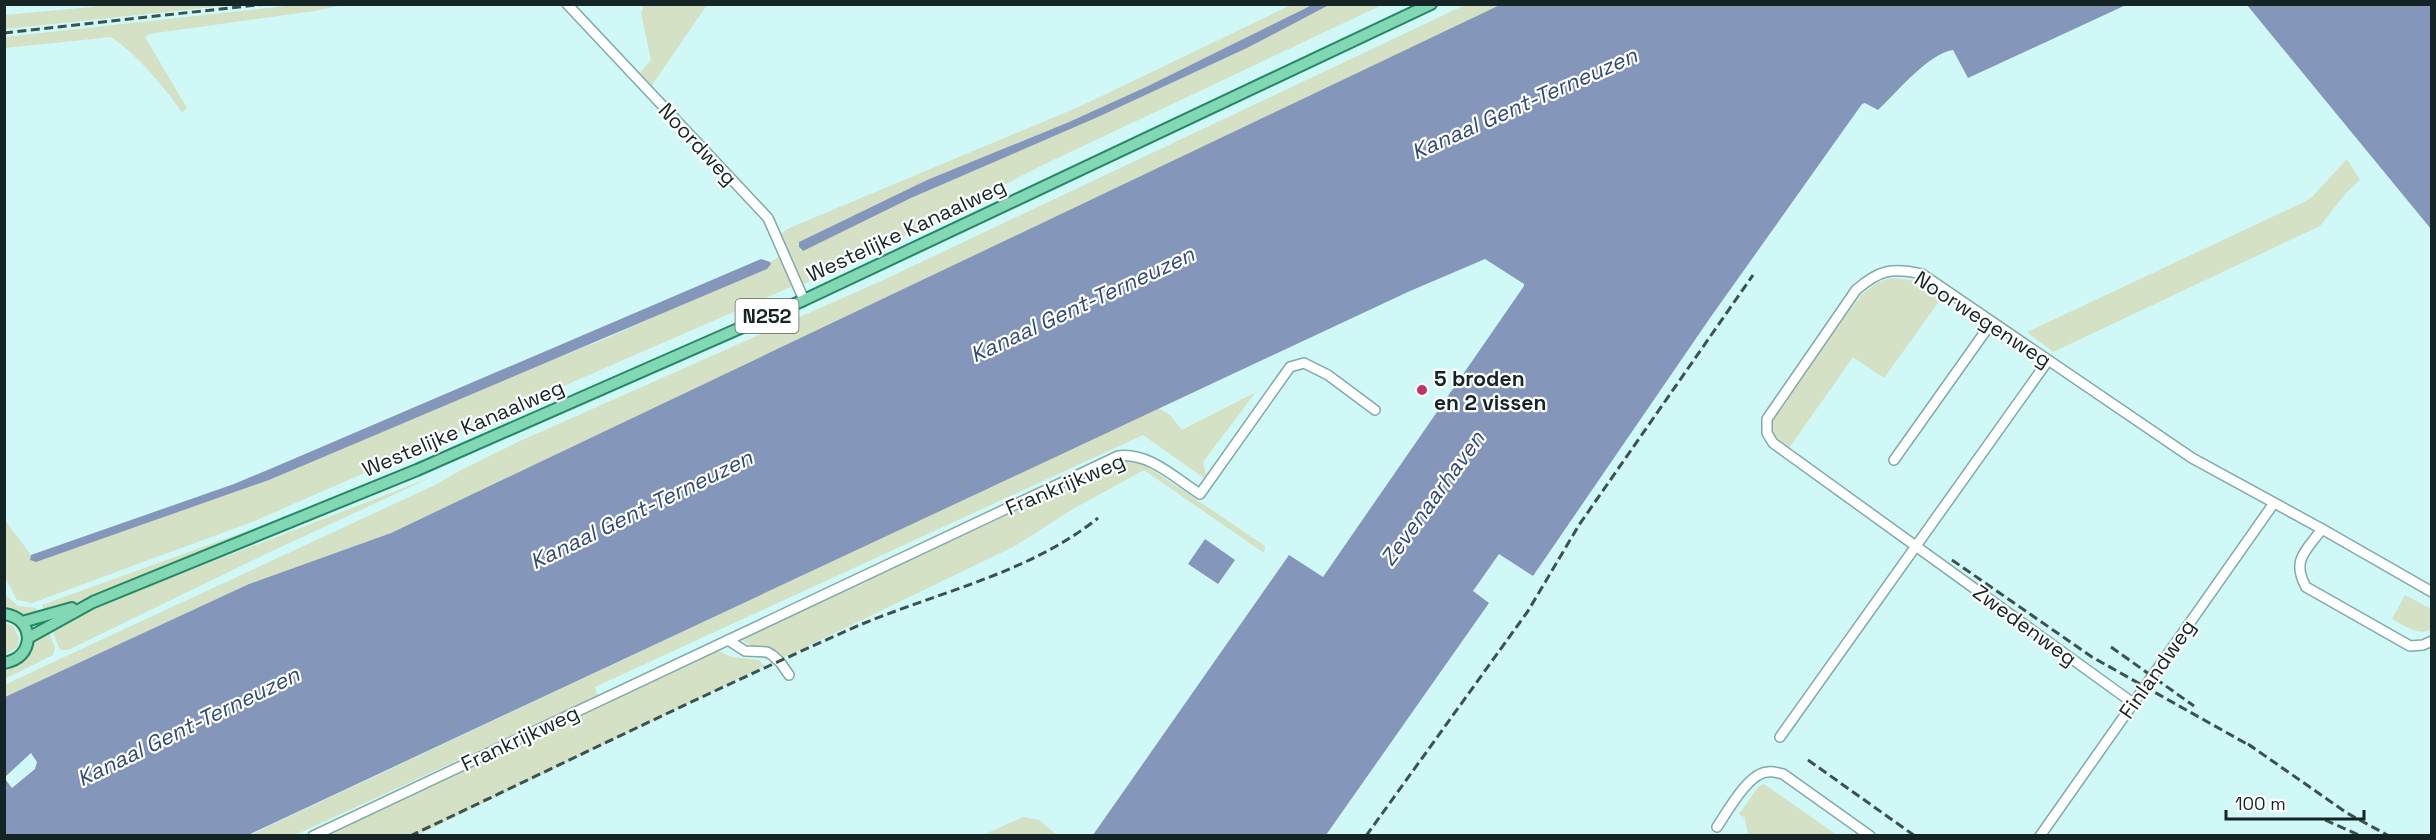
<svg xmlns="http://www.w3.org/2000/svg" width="2436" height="840" font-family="'Space Grotesk',sans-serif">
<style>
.green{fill:#d4e1c4}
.water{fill:#8496b9}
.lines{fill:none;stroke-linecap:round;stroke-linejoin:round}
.minor-casing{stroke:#82aaa9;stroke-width:12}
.major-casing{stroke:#258863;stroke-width:14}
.minor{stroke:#fff;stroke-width:9}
.major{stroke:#82d8b5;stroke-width:10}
.rail{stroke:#3c5251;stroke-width:3;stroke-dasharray:9 4.5;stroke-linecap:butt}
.poi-dot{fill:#c23565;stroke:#fff;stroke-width:2}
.labels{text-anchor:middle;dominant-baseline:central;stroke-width:4.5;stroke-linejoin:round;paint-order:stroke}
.shield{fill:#fff;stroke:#5b6666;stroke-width:1.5}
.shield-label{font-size:20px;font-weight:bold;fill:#152525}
.street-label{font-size:21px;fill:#152525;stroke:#fff}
.poi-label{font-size:21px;font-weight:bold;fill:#152525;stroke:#fff;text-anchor:start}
.water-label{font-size:22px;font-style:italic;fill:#304878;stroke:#fff}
</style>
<rect width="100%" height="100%" fill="#cff8f7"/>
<!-- green -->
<g class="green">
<polygon points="92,5 92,4 232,5 5,29 5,15 92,7"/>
<path d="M 295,5 L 343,5 L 314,11 L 149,34 L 145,37 L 187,108 L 182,112 C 162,85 139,56 111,37 L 5,48 L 5,37 Z"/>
<polygon points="644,5 707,5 652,85 640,73 651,60 641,13"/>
<polygon points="1291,5 1312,5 1146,87 1069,122 927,180 799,242 799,247 801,251 911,198 1098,117 1247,48 1329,5 1382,5 1047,163 879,249 801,285 781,240 781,234 787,229 1081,106"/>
<polygon points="1465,5 1502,5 391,533 249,584 5,697 4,685 435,485 463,469 520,441 881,281"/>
<polygon points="2347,159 2360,180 2346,193 2320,226 2053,352 2027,332 2304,202 2312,197"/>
<polygon points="781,256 793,286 252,522 32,603 17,600 5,577 4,519 31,555 30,560 36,562 269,480 526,370 603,340 767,266 771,264 770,262"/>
<path d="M 1890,278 C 1912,278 1925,284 1943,296 L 1884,378 L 1853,357 L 1787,451 L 1775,443 L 1769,424 L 1776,410 L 1862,294 L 1877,283 Z"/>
<polygon points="1256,392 1203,462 1206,475 1204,478 1143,435 595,687 598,696 295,835 248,836 1158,408 1170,415 1182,430"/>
<polygon points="1130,460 1139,462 1160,475 1265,546 1264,553 1144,470 1073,509 1015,546 783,658 774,651 757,649 743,641 744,635 988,524 1102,469"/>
<polygon points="432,477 272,551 68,650 60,650 51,628 100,605"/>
<polygon points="261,526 73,604 45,613 42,605"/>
<polygon points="4,594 18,606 36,608 40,615 25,617 6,609 5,608"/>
<path d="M 2405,595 L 2431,609 L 2431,629 C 2418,637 2404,625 2392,619 Z"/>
<polygon points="5,623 13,626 19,638 18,647 7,654 5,654"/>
<polygon points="48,630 55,648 53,655 5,679 5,667 19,664 25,659 36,637"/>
<polygon points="716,650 732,657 759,660 765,666 418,835 324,836"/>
<polygon points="1764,784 1837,835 1748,835 1745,818 1739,814 1758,787"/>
<polygon points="1023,817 1039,820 1057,835 983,835"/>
</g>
<!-- water -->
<g class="water">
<path d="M 1502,4 L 2126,5 L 1968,78 L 1953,50 C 1929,53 1896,93 1878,110 L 1865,103 L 1862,104 L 1710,318 L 1533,576 L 1499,554 L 1473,591 L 1489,603 L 1326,835 L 1093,835 L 1289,555 L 1323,577 L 1524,286 L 1524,284 L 1485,259 L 1410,291 L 248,835 L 5,835 L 4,790 L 7,788 L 5,787 L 5,779 L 12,788 L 35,769 L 37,762 L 31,753 L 5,777 L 5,697 L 249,584 L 391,533 Z"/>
<polygon points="1312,5 1329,5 1247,48 1098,117 911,198 803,251 799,247 799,242 927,180 1069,122 1146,87"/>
<polygon points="2247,5 2431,5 2431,229"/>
<polygon points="761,259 770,262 771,264 767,269 269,480 36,562 30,560 31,555 234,484 277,466"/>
<polygon points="1205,539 1235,560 1218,584 1188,564"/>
</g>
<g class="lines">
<!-- minor casing -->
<g class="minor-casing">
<g id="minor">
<polyline points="567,4 768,218 804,300"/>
<polyline points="1894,460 1992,322"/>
<path d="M 2322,529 C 2306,551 2291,560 2306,587 L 2410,646 L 2423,645 L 2432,641"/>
<polyline points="728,640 745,651 767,652 772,655 780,662 789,675"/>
<path d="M 2133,703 L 1773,443 L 1767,433 L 1767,419 L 1856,290 C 1879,270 1892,267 1922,274 L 2192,458 L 2322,529 L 2432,592"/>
<polyline points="1780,737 2047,362"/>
<path d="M 1717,827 C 1727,812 1749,772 1768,772 C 1773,771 1778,773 1783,774 L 1870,836"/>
<path d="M 313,836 L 1118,456 C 1149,452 1175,478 1200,494 L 1290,367 L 1304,363 L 1328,375 L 1375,410"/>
<polyline points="2040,836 2274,503"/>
</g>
</g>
<!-- major casing -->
<g class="major-casing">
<g id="major">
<path d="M 4,614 C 18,616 27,624 28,638 C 27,652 19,660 4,663"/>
<polyline points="22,622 72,608"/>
<polyline points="28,638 93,602 417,470 804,300 1431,4"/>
</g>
</g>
<!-- minor -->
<use href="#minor" class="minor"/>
<!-- major -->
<use href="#major" class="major"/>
<!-- rail -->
<g class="rail">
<polyline points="4,33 265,4"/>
<polyline points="1952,560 2092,657 2254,748"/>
<polyline points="2111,647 2194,706"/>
<polyline points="2248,744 2347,813 2389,836"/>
<polyline points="1808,760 1915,836"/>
<polyline points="2325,820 2361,836"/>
<path d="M 410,836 C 556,767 700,696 846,631 C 928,594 1026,576 1098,518"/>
<polyline points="1366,836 1528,611 1579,525 1753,275"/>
</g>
</g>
<!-- markers -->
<circle class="poi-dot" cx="1422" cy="390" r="6"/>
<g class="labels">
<!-- shield labels -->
<rect class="shield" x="735.5" y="299" width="63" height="34" rx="4.5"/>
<g class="shield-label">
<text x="767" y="316">N252</text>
</g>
<!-- street labels -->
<g class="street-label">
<text transform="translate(698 144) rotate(47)">Noordweg</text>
<text transform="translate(906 230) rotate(-25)">Westelijke Kanaalweg</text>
<text transform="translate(1983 319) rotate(33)">Noorwegenweg</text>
<text transform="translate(463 428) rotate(-23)">Westelijke Kanaalweg</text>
<text transform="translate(1065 484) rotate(-23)">Frankrijkweg</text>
<text transform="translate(2025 625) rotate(36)">Zwedenweg</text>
<text transform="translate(2157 669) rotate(-55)">Finlandweg</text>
<text transform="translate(520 738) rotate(-25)">Frankrijkweg</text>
</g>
<!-- poi labels -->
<g class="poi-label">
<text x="1434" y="378">5 broden<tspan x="1434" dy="24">en 2 vissen</tspan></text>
</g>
<!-- water labels -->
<g class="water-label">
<text transform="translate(1524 103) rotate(-24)">Kanaal Gent-Terneuzen</text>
<text transform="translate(1082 304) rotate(-25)">Kanaal Gent-Terneuzen</text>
<text transform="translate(1432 498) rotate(-54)">Zevenaarhaven</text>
<text transform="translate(641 509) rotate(-26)">Kanaal Gent-Terneuzen</text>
<text transform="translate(188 726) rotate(-26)">Kanaal Gent-Terneuzen</text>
</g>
</g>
<!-- border -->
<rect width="2436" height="840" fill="none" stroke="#152525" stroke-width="12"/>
<!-- scale -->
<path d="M2226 810v9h138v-9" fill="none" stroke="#152525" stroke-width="3"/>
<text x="2235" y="810" font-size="18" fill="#152525" stroke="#ffffff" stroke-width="4.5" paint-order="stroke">100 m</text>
</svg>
